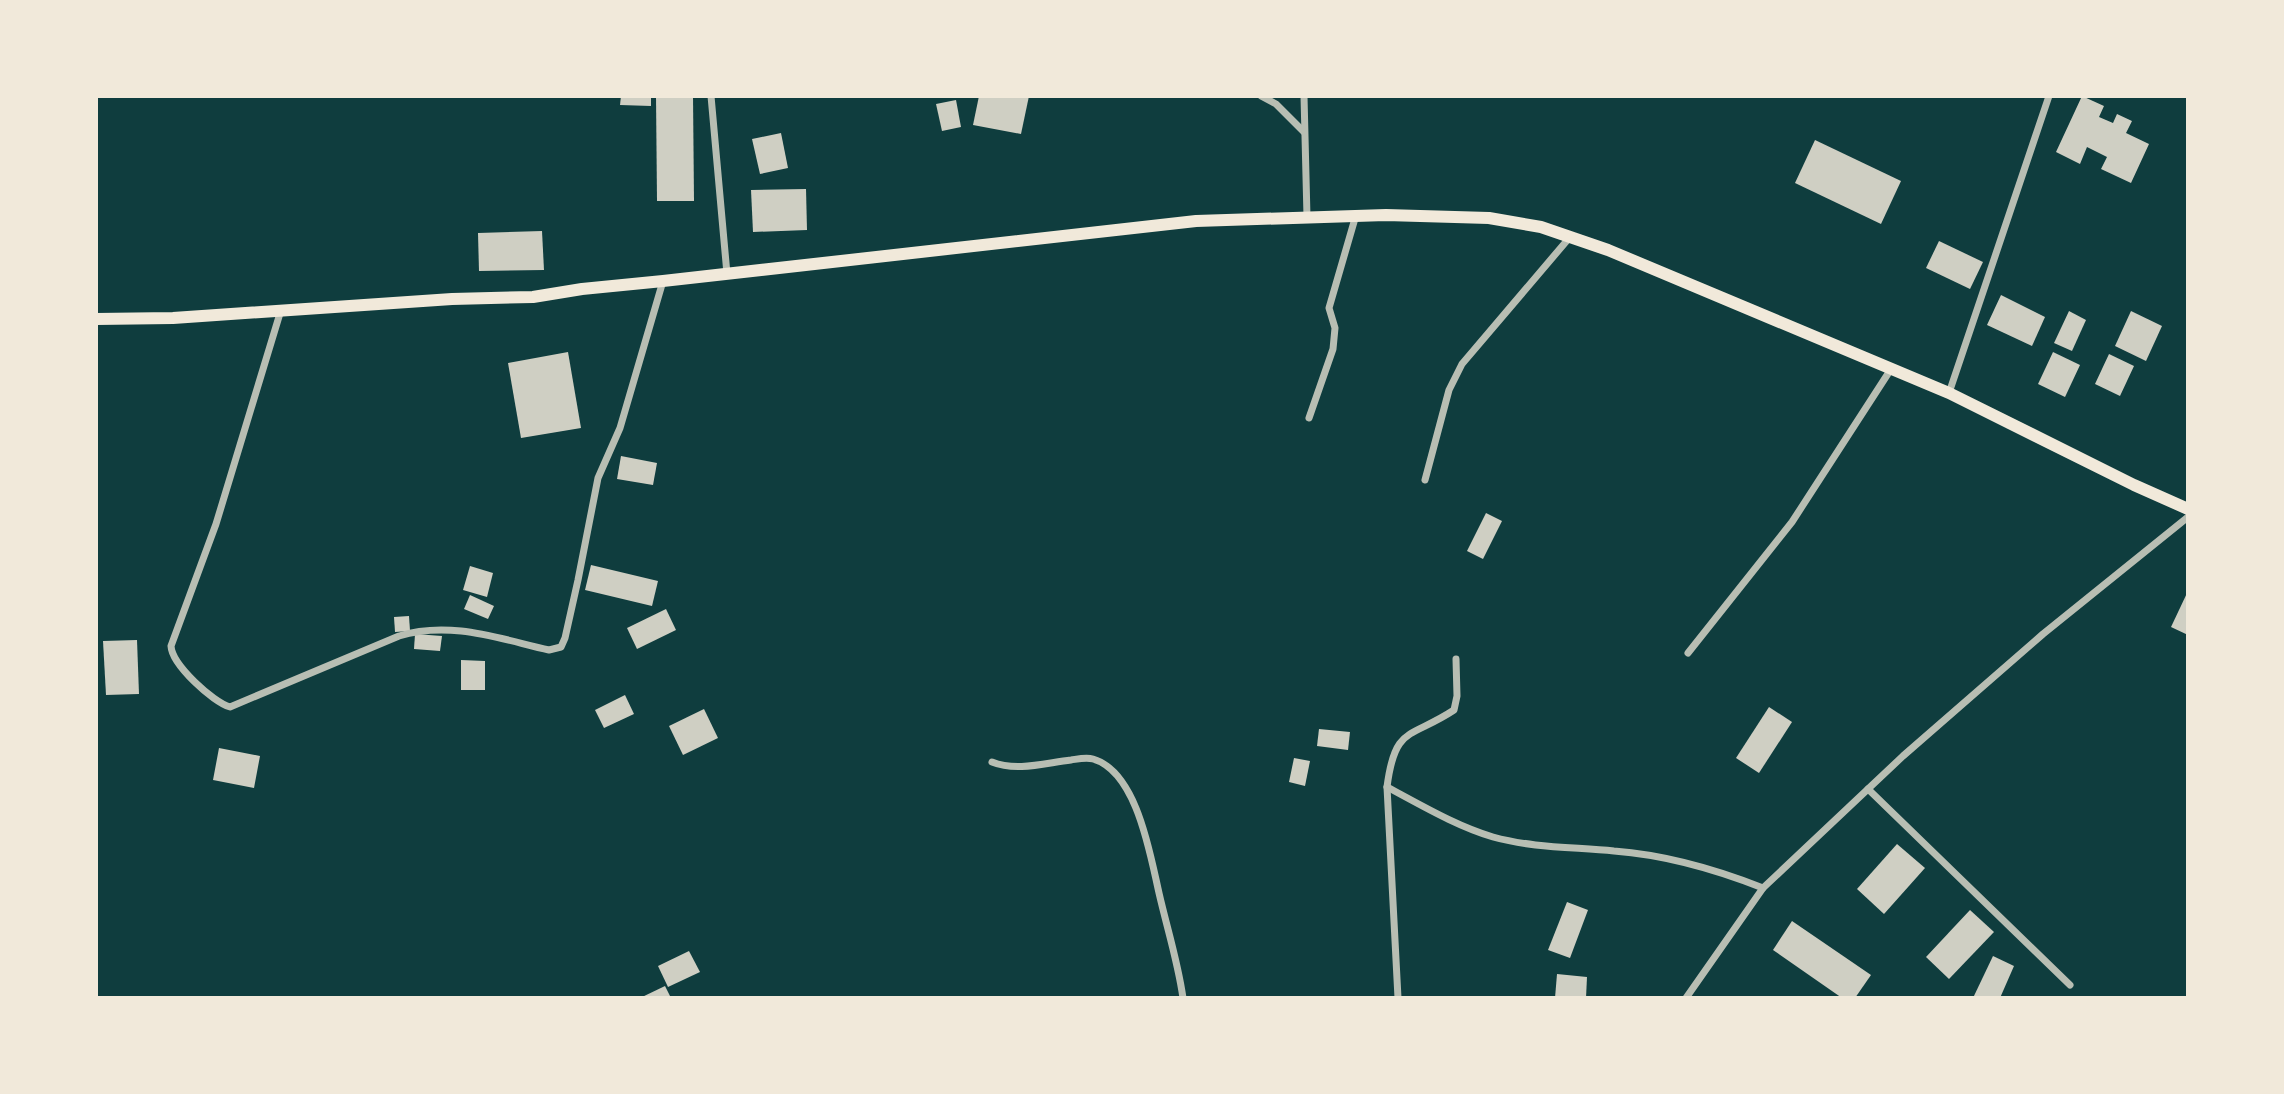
<svg xmlns="http://www.w3.org/2000/svg" width="2284" height="1094" font-family="Helvetica,sans-serif">
<style>
.building{fill:#cfcfc3}
.lines{fill:none;stroke-linecap:round;stroke-linejoin:round}
.minor{stroke:#b8beb3;stroke-width:7}
.secondary{stroke:#f1e9da;stroke-width:12}
</style>
<rect width="100%" height="100%" fill="#0f3d3e"/>
<!-- building -->
<g class="building">
<polygon points="621,96 651,96 651,106 620,105"/>
<polygon points="656,96 693,96 694,201 657,201"/>
<polygon points="979,96 1029,96 1021,134 973,125"/>
<polygon points="2082,96 2104,106 2099,117 2113,123 2117,114 2132,121 2126,133 2149,144 2131,183 2101,169 2107,157 2087,147 2080,164 2056,152"/>
<polygon points="956,100 961,127 942,131 936,104"/>
<polygon points="781,133 788,168 760,174 752,139"/>
<polygon points="1815,140 1901,181 1881,224 1795,183"/>
<polygon points="806,189 807,230 753,232 751,190"/>
<polygon points="542,231 544,270 479,271 478,233"/>
<polygon points="1939,241 1983,262 1970,289 1926,268"/>
<polygon points="2001,295 2045,317 2032,346 1987,325"/>
<polygon points="2069,311 2086,320 2072,351 2054,343"/>
<polygon points="2131,311 2162,326 2146,361 2115,346"/>
<polygon points="568,352 581,428 521,438 508,363"/>
<polygon points="2053,352 2080,365 2065,397 2038,384"/>
<polygon points="2109,354 2134,366 2120,396 2095,384"/>
<polygon points="621,456 657,463 653,485 617,479"/>
<polygon points="1486,513 1502,521 1483,559 1467,551"/>
<polygon points="591,565 658,581 652,606 585,590"/>
<polygon points="470,566 493,573 487,597 463,590"/>
<polygon points="2188,591 2188,635 2171,627"/>
<polygon points="470,595 494,606 488,619 464,609"/>
<polygon points="666,609 676,630 637,649 627,628"/>
<polygon points="409,616 410,631 395,632 394,617"/>
<polygon points="415,634 442,636 440,651 414,649"/>
<polygon points="137,640 139,694 106,695 103,641"/>
<polygon points="461,660 485,661 485,690 461,690"/>
<polygon points="625,695 634,714 604,728 595,710"/>
<polygon points="1769,707 1792,722 1759,773 1736,758"/>
<polygon points="704,709 718,738 683,755 669,726"/>
<polygon points="1319,729 1350,732 1348,750 1317,746"/>
<polygon points="219,748 260,756 254,788 213,780"/>
<polygon points="1294,758 1310,761 1305,786 1289,782"/>
<polygon points="1897,844 1925,868 1884,914 1857,889"/>
<polygon points="1567,902 1588,910 1570,958 1548,950"/>
<polygon points="1970,910 1994,932 1949,979 1926,957"/>
<polygon points="1792,921 1871,975 1855,998 1842,998 1773,950"/>
<polygon points="689,951 700,972 668,987 658,966"/>
<polygon points="1993,956 2014,966 2000,998 1973,998"/>
<polygon points="1557,974 1587,977 1586,998 1555,998"/>
<polygon points="665,986 671,998 640,998"/>
</g>
<g class="lines">
<!-- minor -->
<g class="minor">
<polyline points="711,96 727,274"/>
<polyline points="1261,96 1276,104 1304,132"/>
<polyline points="1304,96 1307,217"/>
<path d="M 281,310 L 216,524 L 171,646 C 172,665 213,702 230,707 L 399,636 C 450,620 500,639 549,650 L 561,647 L 565,638 L 578,580 L 598,478 L 620,428 L 663,281"/>
<polyline points="1949,393 2049,96"/>
<polyline points="1309,418 1333,349 1335,328 1329,308 1356,215"/>
<polyline points="1425,480 1449,390 1462,364 1570,237"/>
<polyline points="1688,653 1792,522 1891,369"/>
<path d="M 992,762 C 1017,772 1045,763 1071,760 C 1078,759 1086,757 1093,759 C 1137,772 1150,854 1159,893 C 1167,928 1178,962 1183,998"/>
<path d="M 1387,787 C 1421,805 1456,826 1493,837 C 1533,848 1574,847 1614,851 C 1667,855 1715,869 1763,888"/>
<polyline points="1868,789 2070,985"/>
<path d="M 1398,998 L 1387,787 C 1395,725 1410,739 1454,710 L 1457,696 L 1456,659"/>
<polyline points="1686,998 1763,888 1903,756 2043,634 2188,517"/>
</g>
<!-- secondary -->
<polyline class="secondary" points="96,319 173,318 452,299 533,297 582,289 663,281 1196,221 1386,215 1489,218 1541,227 1608,250 1949,393 2134,485 2188,509"/>
</g>
<!-- border -->
<rect width="2284" height="1094" fill="none" stroke="#f1e9da" stroke-width="196"/>
</svg>
